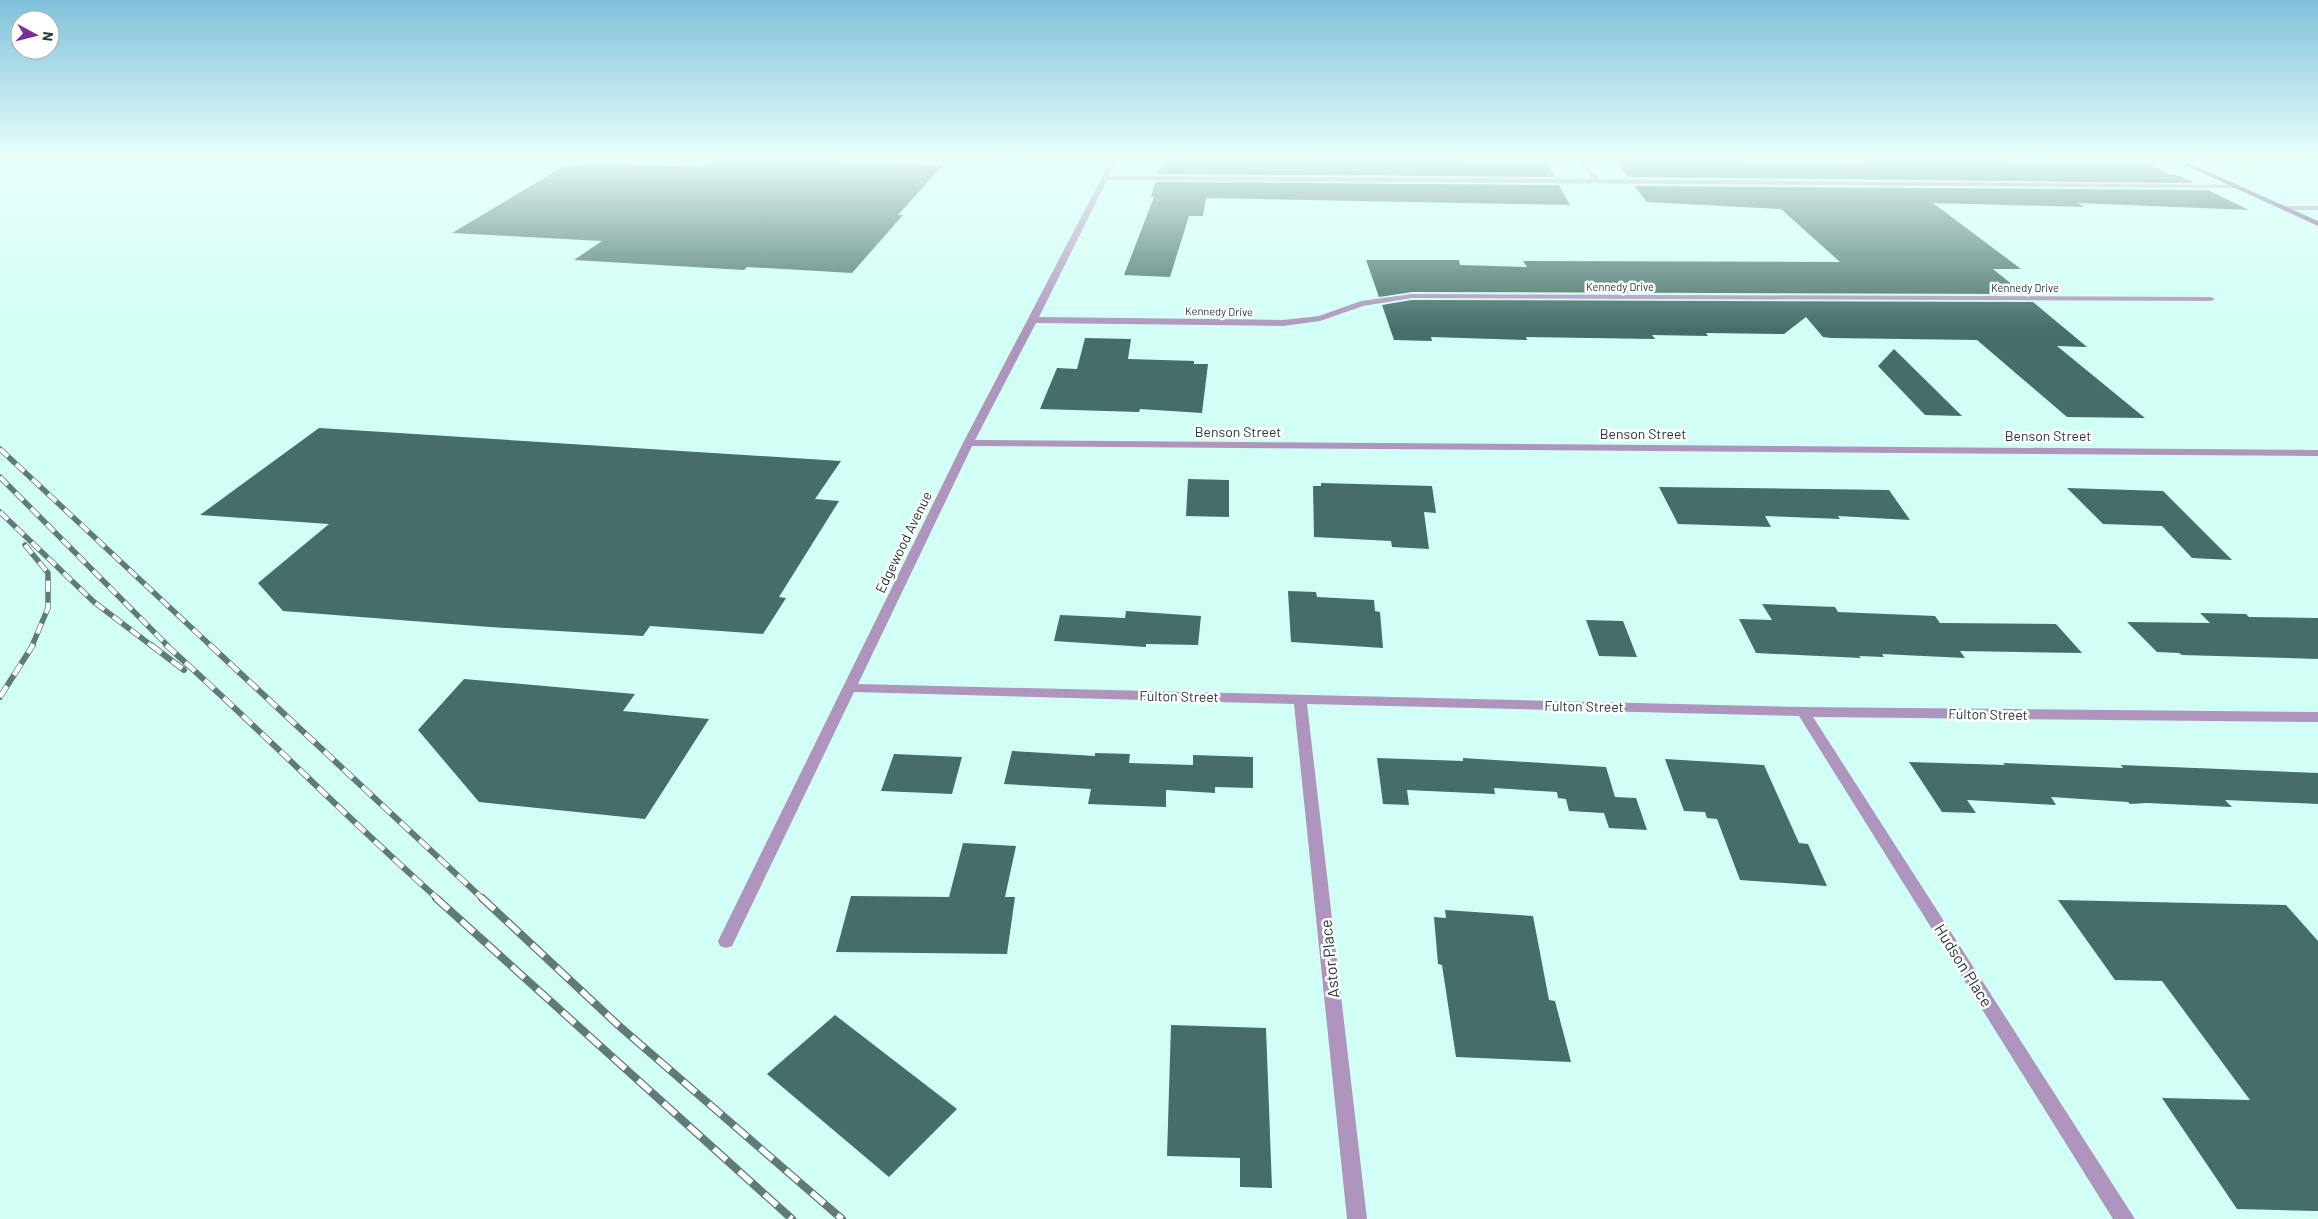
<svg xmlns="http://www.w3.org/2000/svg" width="2318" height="1219" font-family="Barlow,sans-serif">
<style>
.building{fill:#446e67}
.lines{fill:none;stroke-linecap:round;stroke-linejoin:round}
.minor{fill:#af95bd;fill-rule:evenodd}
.major{fill:#74468c;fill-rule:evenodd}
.rail-far2-casing{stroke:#607b75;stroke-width:5.5}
.rail-far1-casing{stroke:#607b75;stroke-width:6}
.rail-casing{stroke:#607b75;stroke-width:8}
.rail-far2{stroke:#fff;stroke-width:4;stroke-dasharray:11;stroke-linecap:butt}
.rail-far1{stroke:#fff;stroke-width:4.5;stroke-dasharray:13;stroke-linecap:butt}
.rail{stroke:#fff;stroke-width:5.5;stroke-dasharray:17;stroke-linecap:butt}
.labels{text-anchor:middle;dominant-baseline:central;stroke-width:5;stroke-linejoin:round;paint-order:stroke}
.far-street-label{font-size:11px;fill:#273935;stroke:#fff}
.street-label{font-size:14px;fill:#273935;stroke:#fff}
.near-street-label{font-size:16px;fill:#273935;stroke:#fff}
</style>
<rect width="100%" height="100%" fill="#d1fff6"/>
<!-- building -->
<g class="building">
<polygon points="711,160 816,160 943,165 898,215 903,215 852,273 747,267 744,270 574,260 602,241 452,233 566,165 581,165 586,162 700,167"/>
<polygon points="1162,160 1432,160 1547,163 1555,177 1158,174"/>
<polygon points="1614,160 1718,160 1867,164 1862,160 2012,160 2015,163 2148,163 2171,175 2178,175 2194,183 1628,177"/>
<polygon points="1155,182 1559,185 1570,205 1206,198 1203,216 1189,216 1170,277 1124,275 1154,197 1151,197"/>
<polygon points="1634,186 2208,190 2249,210 2078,203 2084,207 1933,203 2021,269 1993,269 2024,294 1412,292 1379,297 1366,260 1459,260 1460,265 1527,267 1523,261 1840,262 1781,209 1647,202"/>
<polygon points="1412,300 2033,302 2087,347 2057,346 2145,418 2067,417 1977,340 1831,338 1823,337 1806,317 1784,334 1706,333 1708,336 1652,335 1655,339 1526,337 1527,340 1431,337 1432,341 1394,340 1382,305"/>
<polygon points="1085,338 1131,339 1128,359 1194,361 1194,364 1208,364 1202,413 1140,409 1139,412 1040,409 1057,368 1077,369"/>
<polygon points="1894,349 1962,416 1925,415 1878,366"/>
<polygon points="319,428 841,461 815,499 839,501 779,597 786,598 763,634 650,626 643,636 490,627 283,611 258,583 329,524 200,515"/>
<polygon points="1188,479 1229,480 1229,517 1186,516"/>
<polygon points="1321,483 1432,486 1436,513 1424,512 1429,549 1392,547 1391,541 1314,537 1313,486 1321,486"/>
<polygon points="1659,487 1889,490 1910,520 1838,516 1840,519 1765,516 1771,527 1678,524"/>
<polygon points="2067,488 2163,491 2232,560 2192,558 2162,526 2103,524"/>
<polygon points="1288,591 1316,592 1317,597 1374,600 1375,611 1380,612 1383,648 1291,642"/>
<polygon points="1762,604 1835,607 1838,612 1935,616 1940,623 2056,624 2082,653 1960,651 1965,658 1882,654 1884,657 1859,656 1861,658 1756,653 1739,619 1772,620"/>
<polygon points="1126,611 1201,616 1198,645 1146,644 1146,647 1054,641 1060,615 1125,618"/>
<polygon points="2200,613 2246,614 2249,617 2318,618 2318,659 2182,655 2179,653 2157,652 2127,622 2210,623"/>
<polygon points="1586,620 1623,621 1637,657 1599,656"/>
<polygon points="464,679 635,694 623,711 709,719 645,819 479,802 418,730"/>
<polygon points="1012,751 1095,756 1095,753 1130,754 1129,763 1193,765 1193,755 1253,757 1253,788 1215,787 1215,793 1166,790 1166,807 1088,804 1091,789 1004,784"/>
<polygon points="894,754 962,757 952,794 881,791"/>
<polygon points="1377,758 1463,761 1463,758 1606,767 1615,797 1636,798 1647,830 1609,828 1604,813 1569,811 1566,799 1558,798 1557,792 1494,788 1495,794 1407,790 1409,805 1383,804"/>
<polygon points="1665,759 1764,765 1799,843 1808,844 1827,886 1740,880 1717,819 1707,818 1705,812 1684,811"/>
<polygon points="1909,762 2005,765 2003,763 2123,768 2121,765 2318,773 2318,804 2225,800 2232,807 2147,803 2130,804 2128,802 2051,797 2056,805 1967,800 1976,813 1942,812"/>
<polygon points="963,843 1016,846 1005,897 1015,897 1007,954 836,952 851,896 949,897"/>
<polygon points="2058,900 2286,905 2318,941 2318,1211 2237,1209 2162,1098 2250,1100 2162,981 2115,980"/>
<polygon points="1445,910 1533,916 1549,1000 1555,1001 1571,1062 1456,1057 1442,965 1438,964 1434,917 1446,918"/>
<polygon points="835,1015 957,1109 889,1177 767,1074"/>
<polygon points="1171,1025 1266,1028 1272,1188 1240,1187 1240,1158 1167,1156"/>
</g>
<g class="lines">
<!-- minor -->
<g class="minor">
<polygon points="1111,160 1117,160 1109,176 1592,179 1577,160 1583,160 1599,179 2236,185 2236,187 2234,188 1107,180 1039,317 1283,320 1319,316 1361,301 1412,294 2211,297 2215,299 2211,301 1412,298 1363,306 1320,321 1283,326 1036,323 975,440 2318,450 2318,456 972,446 858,684 1803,707 2318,712 2318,722 1813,717 2135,1219 2113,1219 1799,716 1307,704 1367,1219 1347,1219 1294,704 854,692 732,946 726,948 720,946 718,941 963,443"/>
<polygon points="2280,206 2318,206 2318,210 2283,210 2279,208"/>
</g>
<!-- major -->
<polygon class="major" points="2174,160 2182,160 2318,221 2318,226"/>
<!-- rail-far2 casing -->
<g class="rail-far2-casing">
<g id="rail-far2">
<polyline points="0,449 211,646"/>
<polyline points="0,477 168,646"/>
<polyline points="0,512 94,602 152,646"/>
<polyline points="25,545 48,573 48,608 32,646"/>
</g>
</g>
<!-- rail-far1 casing -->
<g class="rail-far1-casing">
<g id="rail-far1">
<polyline points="151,645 184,670"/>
<path d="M 166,645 C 259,728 345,816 438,899"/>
<polyline points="210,645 483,899"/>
<polyline points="0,697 33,645"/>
</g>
</g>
<!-- rail casing -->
<g class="rail-casing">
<g id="rail">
<polyline points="436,898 792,1219"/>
<polyline points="482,898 618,1025 842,1219"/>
</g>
</g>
<!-- rail-far2 -->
<use href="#rail-far2" class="rail-far2"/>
<!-- rail-far1 -->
<use href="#rail-far1" class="rail-far1"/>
<!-- rail -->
<use href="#rail" class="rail"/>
</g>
<!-- sky -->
<linearGradient id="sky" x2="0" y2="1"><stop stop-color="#7fc1da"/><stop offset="0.48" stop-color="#eafffb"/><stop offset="1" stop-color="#eafffb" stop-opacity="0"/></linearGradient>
<rect width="2318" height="330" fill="url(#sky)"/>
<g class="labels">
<!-- far-street labels -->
<g class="far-street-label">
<text x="1620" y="286">Kennedy Drive</text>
<text x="2025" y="287">Kennedy Drive</text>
<text transform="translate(1219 311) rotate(1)">Kennedy Drive</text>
</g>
<!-- street labels -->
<g class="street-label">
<text x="1238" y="431">Benson Street</text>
<text x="1643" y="433">Benson Street</text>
<text x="2048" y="435">Benson Street</text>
<text transform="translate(903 542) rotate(-64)">Edgewood Avenue</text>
<text transform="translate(1179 696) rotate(1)">Fulton Street</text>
<text transform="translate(1584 706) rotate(1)">Fulton Street</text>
<text transform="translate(1988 714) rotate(1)">Fulton Street</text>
</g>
<!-- near-street labels -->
<g class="near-street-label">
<text transform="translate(1329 959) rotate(-96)">Astor Place</text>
<text transform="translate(1964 965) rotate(58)">Hudson Place</text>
</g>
</g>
<!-- north arrow -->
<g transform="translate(35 35) rotate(97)"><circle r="24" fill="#ffffff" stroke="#a9b0ae"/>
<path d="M0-4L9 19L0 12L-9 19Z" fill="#7a2c9d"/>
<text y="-8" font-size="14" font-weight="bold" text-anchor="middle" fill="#273935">N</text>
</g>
</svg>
